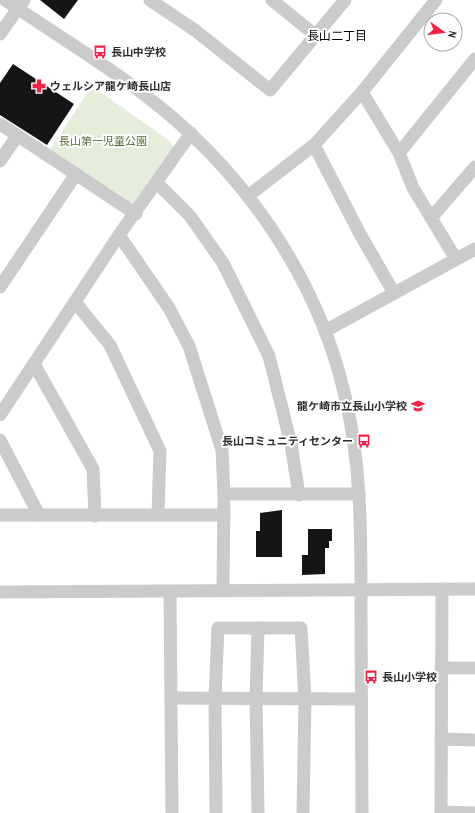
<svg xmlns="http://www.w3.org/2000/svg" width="475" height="813" font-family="'Archivo Narrow','Noto Sans JP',sans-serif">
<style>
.green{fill:#e6eddb}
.building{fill:#151515}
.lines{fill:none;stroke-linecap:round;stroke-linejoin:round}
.minor{stroke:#cbcbcb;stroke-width:13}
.labels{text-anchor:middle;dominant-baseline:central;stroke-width:4;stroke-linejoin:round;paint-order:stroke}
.poi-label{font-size:11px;font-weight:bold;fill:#2e2e2e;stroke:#fff;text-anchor:start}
.park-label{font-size:11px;fill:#576d38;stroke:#fff}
.neighbourhood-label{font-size:12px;fill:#000;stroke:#fff}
</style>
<rect width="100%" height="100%" fill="#fff"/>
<!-- green -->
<polygon class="green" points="92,86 171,142 174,150 135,209 49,151"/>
<!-- building -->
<g class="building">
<polygon points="40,0 78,0 64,19"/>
<polygon points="13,64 74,104 47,145 0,115 0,83"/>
<polygon points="282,510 282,557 256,557 256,531 260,531 260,513"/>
<polygon points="308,529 332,529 332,541 329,541 329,548 325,548 325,574 302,575 302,555 308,555"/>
</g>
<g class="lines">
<!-- minor -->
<g class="minor">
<path d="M 5,0 C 68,43 136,82 192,135 C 266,205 322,296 345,396 C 362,467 361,539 361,611 C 361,678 362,746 362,813"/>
<polyline points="150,0 196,31 270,90 345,0"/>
<polyline points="272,0 315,35"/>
<polyline points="0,34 24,0"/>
<polyline points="362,92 399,153 413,188 456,259"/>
<polyline points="0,124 136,214"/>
<polyline points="314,145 360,234 394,293"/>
<polyline points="399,153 475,59"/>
<polyline points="0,161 17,136"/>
<polyline points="157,183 190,216 223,263 269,356 291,444 299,495"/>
<polyline points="248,196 314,145 362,92 436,0"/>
<polyline points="431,218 475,167"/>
<polyline points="119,235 169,308 189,346 222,450 224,494 223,590"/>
<polyline points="0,287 76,174"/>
<polyline points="75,302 110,345 160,451 158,514"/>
<polyline points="325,331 475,249"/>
<polyline points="34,364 93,469 95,516"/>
<polyline points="0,415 119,235 191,133"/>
<polyline points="0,440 39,515"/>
<polyline points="224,494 359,494"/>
<polyline points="0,515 224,515"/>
<polyline points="0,592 475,589"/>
<polyline points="170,592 172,813"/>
<polyline points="258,628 256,698 258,813"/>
<polyline points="441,668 475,668"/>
<polyline points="171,698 361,699"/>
<polyline points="441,739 475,740"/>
<polyline points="441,812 475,813"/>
<polyline points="216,813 215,698 218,628 301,628 305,699 303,813"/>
<polyline points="441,813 442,589"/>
</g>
</g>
<!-- icons -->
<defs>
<g id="bus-bare" transform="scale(1.08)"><path d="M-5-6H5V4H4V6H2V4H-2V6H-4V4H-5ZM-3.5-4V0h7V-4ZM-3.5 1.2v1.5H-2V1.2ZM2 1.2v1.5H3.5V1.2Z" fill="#f22349" stroke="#fff" stroke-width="2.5" paint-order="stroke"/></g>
<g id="pharmacy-bare" transform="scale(1.08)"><path d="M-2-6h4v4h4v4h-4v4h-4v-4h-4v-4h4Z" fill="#f22349" stroke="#fff" stroke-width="2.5" paint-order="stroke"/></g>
<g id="school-bare" transform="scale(1.08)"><path d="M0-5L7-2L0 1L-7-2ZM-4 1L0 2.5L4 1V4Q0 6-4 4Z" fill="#f22349" stroke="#fff" stroke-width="2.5" paint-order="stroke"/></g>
</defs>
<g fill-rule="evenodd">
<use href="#bus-bare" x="100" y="52"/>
<use href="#pharmacy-bare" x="39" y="86"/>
<use href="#school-bare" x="418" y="406"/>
<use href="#bus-bare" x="364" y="441"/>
<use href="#bus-bare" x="371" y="677"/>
</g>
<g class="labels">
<!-- poi labels -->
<g class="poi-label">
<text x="111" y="52">長山中学校</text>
<text x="50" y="86">ウェルシア龍ケ崎長山店</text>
<text x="407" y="406" text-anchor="end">龍ケ崎市立長山小学校</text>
<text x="353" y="441" text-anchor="end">長山コミュニティセンター</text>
<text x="382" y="677">長山小学校</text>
</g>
<!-- park labels -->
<g class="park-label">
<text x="103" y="141">長山第一児童公園</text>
</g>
<!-- neighbourhood labels -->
<g class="neighbourhood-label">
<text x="337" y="36">長山二丁目</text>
</g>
</g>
<!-- north arrow -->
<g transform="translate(443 32) rotate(104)"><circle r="19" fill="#ffffff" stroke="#ababab"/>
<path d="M0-3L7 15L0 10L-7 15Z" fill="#f22349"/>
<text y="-6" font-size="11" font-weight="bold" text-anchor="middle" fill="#2e2e2e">N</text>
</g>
</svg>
